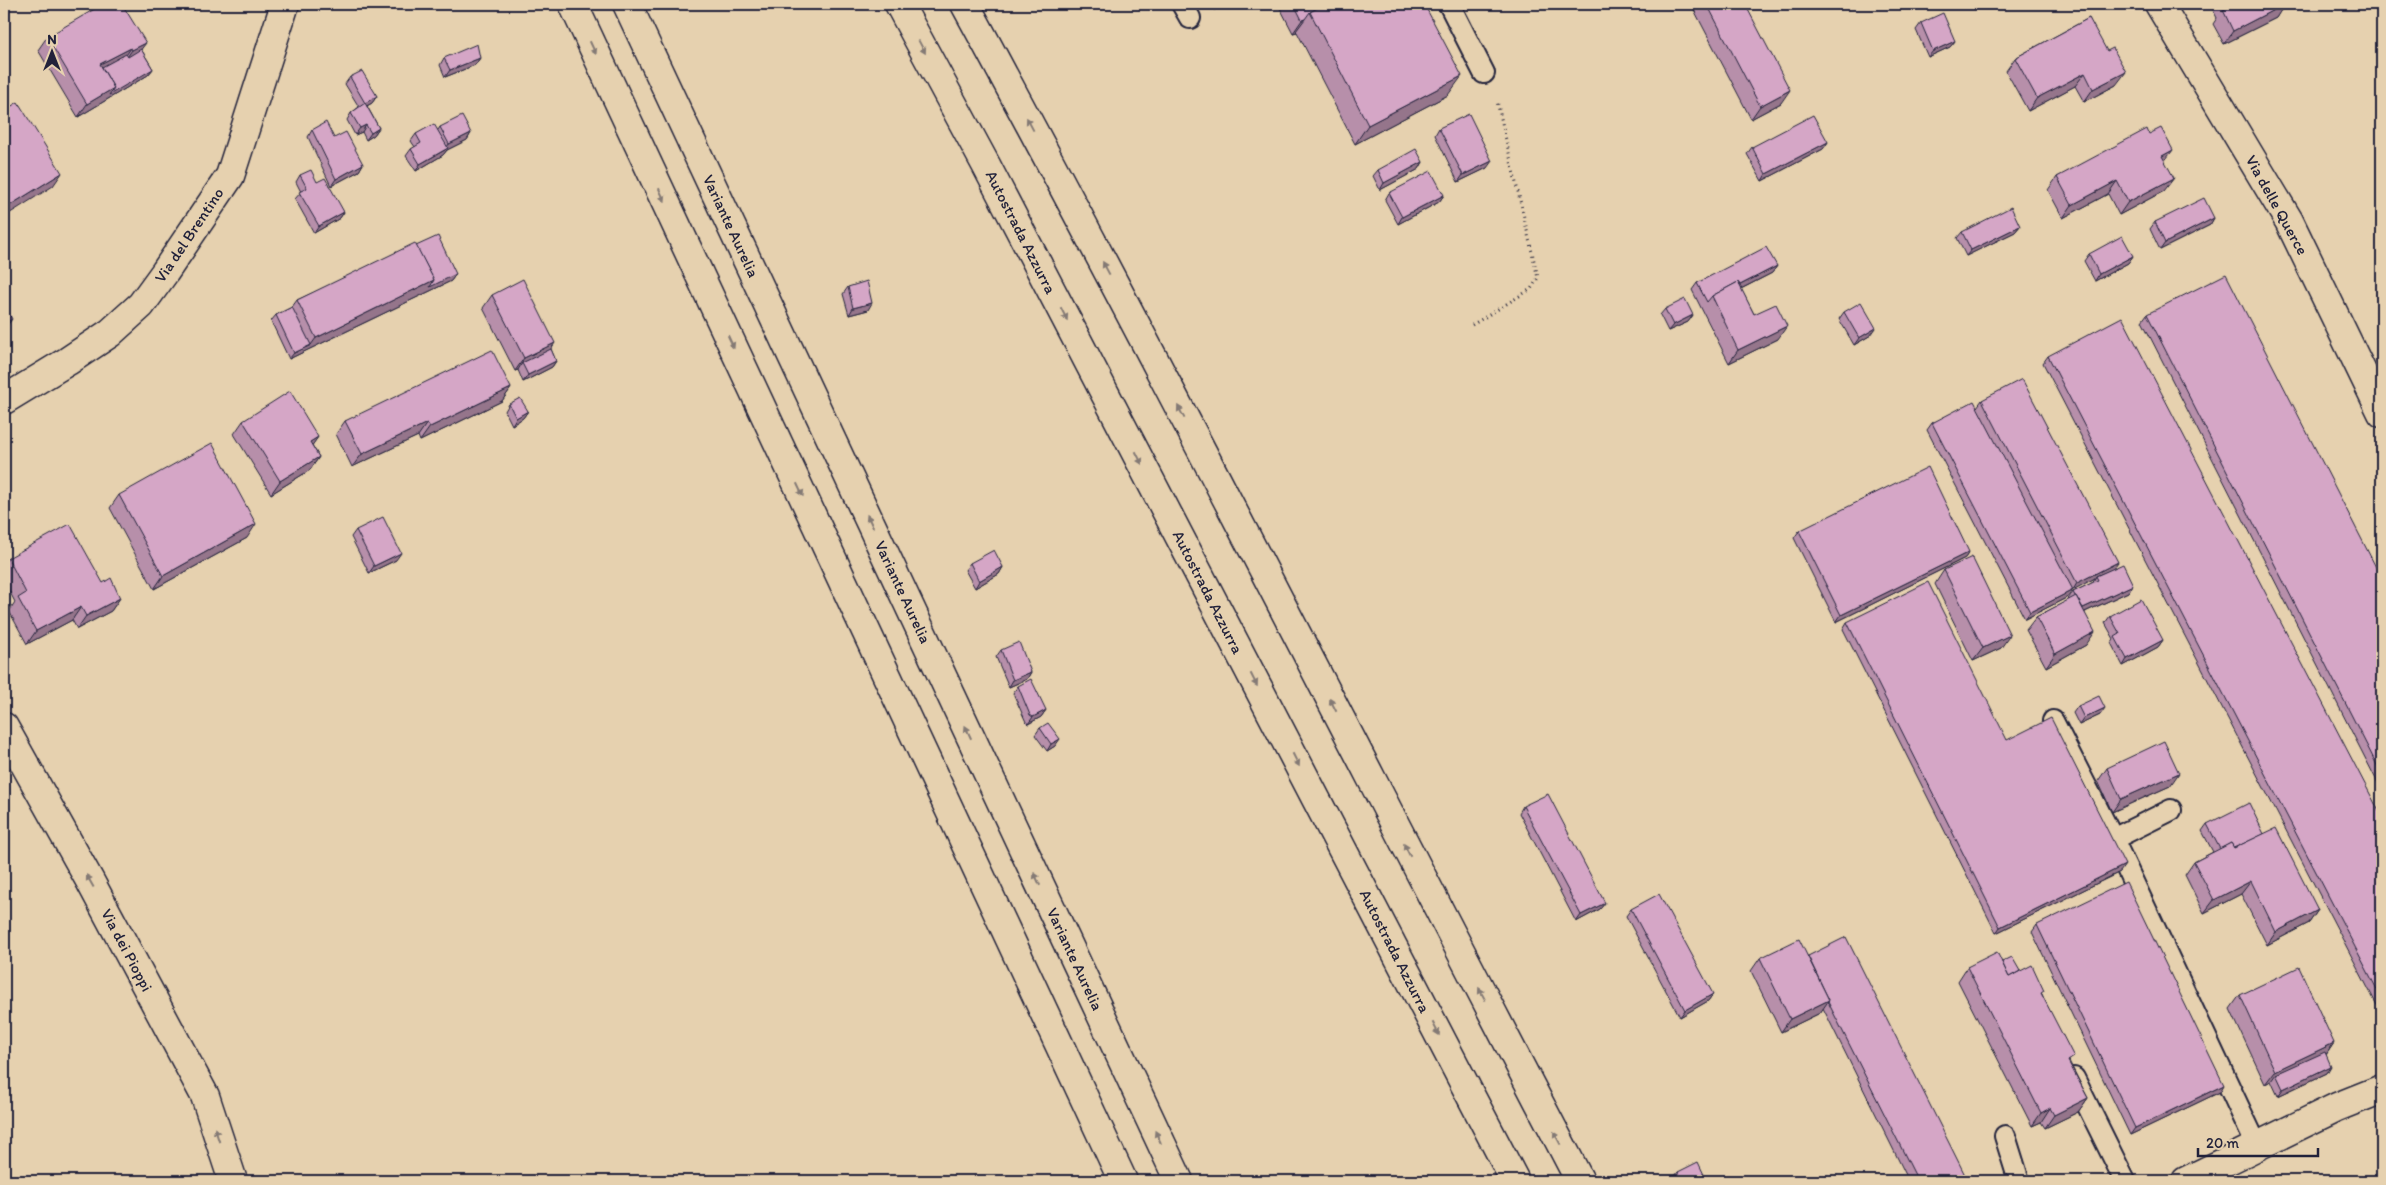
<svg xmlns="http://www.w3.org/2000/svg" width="2386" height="1185" font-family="Itim,sans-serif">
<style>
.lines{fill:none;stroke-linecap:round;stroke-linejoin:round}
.service-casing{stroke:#22223b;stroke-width:24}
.minor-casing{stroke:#22223b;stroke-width:31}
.trunk-casing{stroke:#22223b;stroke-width:31}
.motorway-casing{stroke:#22223b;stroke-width:31}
.path{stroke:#22223b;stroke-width:3;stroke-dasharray:1 4;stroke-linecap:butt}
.service{stroke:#e6d1af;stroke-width:20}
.minor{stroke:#e6d1af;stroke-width:28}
.trunk{stroke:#e6d1af;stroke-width:28}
.motorway{stroke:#e6d1af;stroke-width:28}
.wall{fill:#b78faa;stroke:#22223b}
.shaded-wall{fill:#95748b;stroke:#22223b}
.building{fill:#d5a6c6;stroke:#22223b}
.oneway{fill:#847a75}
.labels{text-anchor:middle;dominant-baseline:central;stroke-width:5;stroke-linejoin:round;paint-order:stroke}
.street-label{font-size:16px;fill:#22223b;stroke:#e6d1af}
</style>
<rect width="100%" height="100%" fill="#e6d1af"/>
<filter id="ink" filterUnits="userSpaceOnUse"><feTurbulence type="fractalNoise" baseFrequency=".02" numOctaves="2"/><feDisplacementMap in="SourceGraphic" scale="10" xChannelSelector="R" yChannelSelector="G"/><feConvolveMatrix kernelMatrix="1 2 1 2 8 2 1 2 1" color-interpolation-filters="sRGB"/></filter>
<g filter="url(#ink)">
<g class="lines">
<!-- service casing -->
<g class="service-casing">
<g id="service">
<polyline points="1182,4 1190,18"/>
<polyline points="1449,4 1484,73"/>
<polyline points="2053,721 2113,839"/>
<polyline points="2171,810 2113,839 2257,1146"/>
<polyline points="2074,1078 2125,1181"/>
<polyline points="2005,1136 2019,1181"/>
</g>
</g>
<!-- minor casing -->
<g class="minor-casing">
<g id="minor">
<polyline points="2159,4 2289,221 2382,413"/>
<polyline points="4,400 68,361 110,333 141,305 165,272 230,176 285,4"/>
<polyline points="4,727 90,881 205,1096 233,1181"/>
<polyline points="2186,1181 2337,1107 2382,1089"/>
</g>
</g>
<!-- trunk casing -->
<g class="trunk-casing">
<g id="trunk">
<polyline points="573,4 1123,1181"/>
<polyline points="627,4 1179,1181"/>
</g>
</g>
<!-- motorway casing -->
<g class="motorway-casing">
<g id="motorway">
<polyline points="899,4 986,165 1515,1181"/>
<path d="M 965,4 C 1176,393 1375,789 1580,1181"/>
</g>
</g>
<!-- path -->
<polyline class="path" points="1472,325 1531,289 1538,278 1497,101"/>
<!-- service -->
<use href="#service" class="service"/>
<!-- minor -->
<use href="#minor" class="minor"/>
<!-- trunk -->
<use href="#trunk" class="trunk"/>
<!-- motorway -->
<use href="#motorway" class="motorway"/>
</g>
<!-- wall -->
<g class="wall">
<polygon points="1211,4 1225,4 1214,10"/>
<polygon points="1278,4 1424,4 1448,95 1355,144 1297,32 1293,33"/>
<polygon points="1691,4 1745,4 1781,103 1751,119"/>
<polygon points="1892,4 1903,4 1895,8"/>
<polygon points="2210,4 2284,4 2276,18 2224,44 2213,24 2217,18"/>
<polygon points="2089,18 2116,85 2084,102 2075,86 2028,111 2006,71 2015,58"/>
<polygon points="1921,23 1955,41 1950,47 1928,57 1916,30"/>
<polygon points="47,37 141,49 153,69 148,75 78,117 38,50"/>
<polygon points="444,58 480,58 475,65 445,77 440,65"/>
<polygon points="350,77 377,96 372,103 367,106 379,128 374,135 366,140 362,132 355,135 347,120 351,113 359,107 345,84"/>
<polygon points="440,127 471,133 467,140 447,150 443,155 416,171 406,156 411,149 415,147 411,141 416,134 438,130"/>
<polygon points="1439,128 1487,168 1458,182 1435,135"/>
<polygon points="312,130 334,138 363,164 359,171 331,186 308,137"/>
<polygon points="2149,134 2165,162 2164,191 2119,215 2108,194 2063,218 2048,190 2057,177"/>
<polygon points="1828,142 1823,149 1762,181 1747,154 1752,147"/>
<polygon points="1423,162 1419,169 1380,190 1373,176 1378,170"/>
<polygon points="300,175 317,182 344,212 340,218 314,233 295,199 301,192 296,182"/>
<polygon points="1389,193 1444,195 1439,202 1398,224 1385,200"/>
<polygon points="2214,218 2210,225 2160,250 2150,229 2155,222"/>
<polygon points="2020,226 2015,232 1966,256 1957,238 1962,232"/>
<polygon points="416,246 456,274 451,281 289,359 271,321 276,315 292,307 297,300"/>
<polygon points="2089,254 2133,256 2128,263 2095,281 2084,261"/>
<polygon points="1777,266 1772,273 1741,289 1754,314 1778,339 1729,363 1692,290 1697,283"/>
<polygon points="848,287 868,310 849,315 843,294"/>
<polygon points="492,295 551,349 556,361 552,367 523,382 518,370 515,371 483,308"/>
<polygon points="1665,309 1693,315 1688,322 1668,331 1660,315"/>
<polygon points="1844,312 1871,335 1854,345 1839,319"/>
<polygon points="2147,314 2382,579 2382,791 2142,321"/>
<polygon points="2048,356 2382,817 2382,1015 2043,363"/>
<polygon points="511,388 502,401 420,441 418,436 352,467 336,434 345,421"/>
<polygon points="1982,400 2113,569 2133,585 2128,592 2085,612 2086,645 2046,667 2026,630 2036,617 2069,600 2068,599 2073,592 2092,583 2095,578 2073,589 2068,597 2025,619 1927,430 1932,423 1977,407"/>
<polygon points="509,404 528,411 523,418 512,425 505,411"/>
<polygon points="243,421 318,437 312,445 319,457 310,470 271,494 234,434"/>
<polygon points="119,495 247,538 154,589 110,508"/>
<polygon points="356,530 396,560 369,573 351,537"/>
<polygon points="1799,531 1969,552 1965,558 1836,622 1794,538"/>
<polygon points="8,558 103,583 120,598 111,611 77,629 72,620 27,644 9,611 15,602 4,581 4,563"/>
<polygon points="970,563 1003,567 999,574 975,588 965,570"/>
<polygon points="1944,570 2001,648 1973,661 1935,584"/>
<polygon points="2110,616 2163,640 2158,647 2123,666 2111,643 2114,639 2105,623"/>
<polygon points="1847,622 2007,740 2120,872 1996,933 1843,629"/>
<polygon points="1001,650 1031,672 1027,679 1009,687 996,657"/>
<polygon points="1018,686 1046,710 1041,717 1028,724 1026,722 1013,693"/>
<polygon points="2078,706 2100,715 2079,725 2073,713"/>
<polygon points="1040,728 1055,746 1047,751 1035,735"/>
<polygon points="2107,768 2170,786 2112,812 2098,781"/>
<polygon points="1523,806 1605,903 1600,909 1576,922 1519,813"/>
<polygon points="2207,824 2264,834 2318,910 2309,923 2267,945 2241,894 2204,913 2185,875 2194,862 2213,852 2202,831"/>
<polygon points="1631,909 1713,994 1708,1001 1680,1017 1626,916"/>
<polygon points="2037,925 2220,1092 2130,1135 2032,932"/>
<polygon points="1808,956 1968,1181 1909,1181 1823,1008 1820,1013 1781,1032 1751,971 1760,958"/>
<polygon points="2002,962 2020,971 2042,994 2070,1063 2088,1098 2078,1112 2045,1128 2041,1122 2032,1126 1958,981 1967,967"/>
<polygon points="2240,995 2334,1043 2326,1055 2327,1073 2278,1096 2271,1081 2265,1084 2230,1009"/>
<polygon points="1678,1172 1707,1181 1674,1181 1673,1179"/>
</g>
<!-- shaded-wall -->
<g class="shaded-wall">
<polygon points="1218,4 1225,4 1214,10"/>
<polygon points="1898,4 1903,4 1895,8"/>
<polygon points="2285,4 2276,18 2224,44 2233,31"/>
<polygon points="1305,19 1296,31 1297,32 1293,33 1302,20"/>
<polygon points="1955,41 1950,47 1928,57 1933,51"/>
<polygon points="146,43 136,56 123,63 132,50"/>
<polygon points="131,48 122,61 98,74 100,64"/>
<polygon points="480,58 475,65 445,77 450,70"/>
<polygon points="153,69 148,75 78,117 87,104 114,88"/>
<polygon points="2126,72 2116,85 2084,102 2093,89"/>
<polygon points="2085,73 2075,86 2028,111 2037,98"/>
<polygon points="1462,76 1448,95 1355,144 1368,125"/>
<polygon points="1790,90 1781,103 1751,119 1760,106"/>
<polygon points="377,96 372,103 361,109 365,103"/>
<polygon points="366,125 362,132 355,135 360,128"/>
<polygon points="379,128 374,135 366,140 371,133"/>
<polygon points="471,133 467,140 447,150 443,155 416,171 420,164 445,150 449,144"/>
<polygon points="1828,142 1823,149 1762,181 1766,174"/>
<polygon points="2173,150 2163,163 2162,156"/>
<polygon points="1492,161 1487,168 1458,182 1463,175"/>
<polygon points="1423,162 1419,169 1380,190 1384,183"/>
<polygon points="363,164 359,171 331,186 336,179"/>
<polygon points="62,173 53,186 4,217 4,209"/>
<polygon points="2174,178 2164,191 2119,215 2128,202"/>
<polygon points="2117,181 2108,194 2063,218 2072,205"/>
<polygon points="1444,195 1439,202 1398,224 1402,217"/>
<polygon points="344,212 340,218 314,233 319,226"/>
<polygon points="2214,218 2210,225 2160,250 2165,243"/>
<polygon points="2020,226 2015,232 1966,256 1971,250"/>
<polygon points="2133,256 2128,263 2095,281 2099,274"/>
<polygon points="1777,266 1772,273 1715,302 1713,299"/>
<polygon points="456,274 451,281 289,359 294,353 311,345 316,338 434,280"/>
<polygon points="872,303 868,310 849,315 853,308"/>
<polygon points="1693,315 1688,322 1668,331 1673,325"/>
<polygon points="12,319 7,326 4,328 4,324"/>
<polygon points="1787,326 1778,339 1729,363 1738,350"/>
<polygon points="1876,328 1871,335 1854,345 1859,338"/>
<polygon points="555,343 546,356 522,363 518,370 515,371 524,358"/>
<polygon points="556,361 552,367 523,382 528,375"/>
<polygon points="511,388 502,401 420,441 430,427"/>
<polygon points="528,411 523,418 512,425 516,418"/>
<polygon points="427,423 418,436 352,467 362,454"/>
<polygon points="318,437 309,450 310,442"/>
<polygon points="319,457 310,470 271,494 280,481"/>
<polygon points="256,524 247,538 154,589 163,576"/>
<polygon points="1969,552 1965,558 1836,622 1841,615"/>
<polygon points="401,553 396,560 369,573 374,566"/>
<polygon points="2118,562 2113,569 2096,576 2095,578 2073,590 2077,583"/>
<polygon points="1003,567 999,574 975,588 979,581"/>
<polygon points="2133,585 2128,592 2076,616 2081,609"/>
<polygon points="2073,590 2068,597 2025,619 2030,612"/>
<polygon points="120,598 111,611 77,629 86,616"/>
<polygon points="81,607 72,620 27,644 36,631"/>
<polygon points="2095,632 2086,645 2046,667 2055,654"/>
<polygon points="2010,635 2001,648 1973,661 1983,648"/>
<polygon points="2163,640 2158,647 2123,666 2127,659"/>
<polygon points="1031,672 1027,679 1009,687 1013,680"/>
<polygon points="2105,708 2100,715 2079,725 2084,718"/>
<polygon points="1046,710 1041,717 1028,724 1033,717"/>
<polygon points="1060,739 1055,746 1047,751 1051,744"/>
<polygon points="2179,773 2170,786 2112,812 2121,799"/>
<polygon points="2125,865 2120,872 1996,933 2000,927"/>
<polygon points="2251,881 2241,894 2204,913 2214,900"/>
<polygon points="1605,903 1600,909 1576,922 1581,915"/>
<polygon points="2318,910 2309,923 2267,945 2276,932"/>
<polygon points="1713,994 1708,1001 1680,1017 1685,1010"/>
<polygon points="1829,1000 1820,1013 1781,1032 1790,1019"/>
<polygon points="2334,1043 2325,1056 2276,1074 2271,1081 2265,1084 2275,1071"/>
<polygon points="2331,1066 2327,1073 2278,1096 2283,1089"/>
<polygon points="2224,1085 2220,1092 2130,1135 2135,1128"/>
<polygon points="2088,1098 2078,1112 2045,1128 2054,1115"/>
<polygon points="2050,1108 2041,1122 2032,1126 2041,1113"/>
</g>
<!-- building -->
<g class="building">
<polygon points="103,4 122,4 146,43 132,50 131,48 100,64 114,88 87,104 47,37"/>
<polygon points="1294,4 1325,4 1310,12 1305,19 1302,20"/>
<polygon points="1325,4 1424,4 1462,76 1368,125 1310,12"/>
<polygon points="1707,4 1745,4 1790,90 1760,106"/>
<polygon points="2226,4 2285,4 2233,31 2223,10 2228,8"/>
<polygon points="1943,13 1955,41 1933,51 1921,23"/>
<polygon points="2089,18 2107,51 2113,48 2126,72 2093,89 2085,73 2037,98 2015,58"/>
<polygon points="477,44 480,58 450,70 444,58"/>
<polygon points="141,49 153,69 109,95 114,88 102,67 126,54 128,57"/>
<polygon points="362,71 377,96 365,103 350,77"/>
<polygon points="18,102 62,173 4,209 4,111"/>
<polygon points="365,103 379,128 371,133 366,125 360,128 351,113"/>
<polygon points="1469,114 1492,161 1463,175 1439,128"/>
<polygon points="1813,115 1828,142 1766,174 1752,147"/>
<polygon points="462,116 471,133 449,144 440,127"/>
<polygon points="326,122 334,138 346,132 363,164 336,179 312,130"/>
<polygon points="434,124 448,148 420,164 411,149 421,143 416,134"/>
<polygon points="2161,128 2173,150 2162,156 2174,178 2128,202 2117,181 2072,205 2057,177 2147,129 2149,134"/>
<polygon points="1416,149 1423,162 1384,183 1378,170"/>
<polygon points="311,170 317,182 325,178 344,212 319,226 299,192 307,188 300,175"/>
<polygon points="1431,171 1444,195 1402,217 1389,193"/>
<polygon points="2204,198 2214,218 2165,243 2155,222"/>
<polygon points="2011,207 2020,226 1971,250 1962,232"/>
<polygon points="438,236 456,274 430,287 434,280 416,246"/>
<polygon points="2122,236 2133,256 2099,274 2089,254"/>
<polygon points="415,243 434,280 316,338 297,300"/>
<polygon points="1766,247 1777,266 1740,285 1738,282 1712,296 1707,302 1697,283"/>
<polygon points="2226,274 2382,579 2382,775 2147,314"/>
<polygon points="523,279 555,343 524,358 492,295"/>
<polygon points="867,281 872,303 853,308 848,287"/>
<polygon points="1738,282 1754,314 1776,304 1787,326 1738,350 1712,296"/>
<polygon points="1685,299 1693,315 1673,325 1665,309"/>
<polygon points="1861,302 1876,328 1859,338 1844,312"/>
<polygon points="4,305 12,319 4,324"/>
<polygon points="292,307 311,345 294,353 276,315"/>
<polygon points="2122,317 2382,817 2382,999 2048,356"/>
<polygon points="551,349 556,361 528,375 522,363"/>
<polygon points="492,350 511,388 430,427 427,423 362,454 345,421"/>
<polygon points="2022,379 2118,562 2077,583 1982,400"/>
<polygon points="290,391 318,437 310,442 319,457 280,481 243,421"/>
<polygon points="520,398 528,411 516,418 509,404"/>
<polygon points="1974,401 2073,590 2030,612 1932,423"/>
<polygon points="212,443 256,524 163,576 119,495"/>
<polygon points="1928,467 1969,552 1841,615 1799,531"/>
<polygon points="383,517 401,553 374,566 356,530"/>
<polygon points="70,524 103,583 111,578 120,598 86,616 81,607 36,631 18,598 26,593 8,558"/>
<polygon points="994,550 1003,567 979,581 970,563"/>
<polygon points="1972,557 2010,635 1983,648 1944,570"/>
<polygon points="2123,564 2133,585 2083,608 2076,596 2075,596 2073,592 2098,580 2096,576"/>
<polygon points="1928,582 2007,740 2051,718 2125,865 2000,927 1847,622"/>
<polygon points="2076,596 2095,632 2055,654 2036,617"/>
<polygon points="2141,599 2163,640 2127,659 2115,637 2120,634 2110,616"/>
<polygon points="1019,642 1031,672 1013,680 1001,650"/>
<polygon points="1031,679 1046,710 1033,717 1030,715 1018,686"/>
<polygon points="2099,696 2105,708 2084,718 2078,706"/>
<polygon points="1048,723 1060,739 1051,744 1040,728"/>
<polygon points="2164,741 2179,773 2121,799 2107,768"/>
<polygon points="1548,794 1605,903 1581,915 1523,806"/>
<polygon points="2249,803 2264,834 2234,848 2231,843 2220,849 2207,824"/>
<polygon points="2276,828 2318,910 2276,932 2251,881 2214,900 2194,862 2231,843 2234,848"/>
<polygon points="2126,882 2224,1085 2135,1128 2037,925"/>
<polygon points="1659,894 1713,994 1685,1010 1631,909"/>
<polygon points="1846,937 1968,1181 1918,1181 1828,1002 1829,1000 1808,956"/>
<polygon points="1799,939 1829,1000 1790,1019 1760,958"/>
<polygon points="1997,952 2009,977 2032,965 2044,991 2041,993 2074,1057 2068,1061 2088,1098 2054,1115 2050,1108 2041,1113 1967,967"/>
<polygon points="2012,957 2020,971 2009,977 2002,962"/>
<polygon points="2299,967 2334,1043 2275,1071 2240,995"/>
<polygon points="2325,1052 2331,1066 2283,1089 2276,1074"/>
<polygon points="1698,1162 1707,1181 1683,1181 1678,1172"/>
</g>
<!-- one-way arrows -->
<defs><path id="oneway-solid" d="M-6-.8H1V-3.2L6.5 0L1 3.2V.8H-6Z" transform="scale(1.25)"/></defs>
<g class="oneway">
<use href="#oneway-solid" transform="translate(922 47) rotate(62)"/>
<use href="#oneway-solid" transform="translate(593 48) rotate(65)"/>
<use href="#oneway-solid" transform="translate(1030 124) rotate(-118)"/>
<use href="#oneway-solid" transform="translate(662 195) rotate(65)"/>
<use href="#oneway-solid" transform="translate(1106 268) rotate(-118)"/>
<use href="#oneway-solid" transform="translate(1064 314) rotate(63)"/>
<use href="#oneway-solid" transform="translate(731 342) rotate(65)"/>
<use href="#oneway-solid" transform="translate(1181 412) rotate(-118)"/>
<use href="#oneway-solid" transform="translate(1139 458) rotate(63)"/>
<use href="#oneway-solid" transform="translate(800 490) rotate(65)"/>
<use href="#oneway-solid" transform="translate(870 521) rotate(-115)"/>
<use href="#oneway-solid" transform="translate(1254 680) rotate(63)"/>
<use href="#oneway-solid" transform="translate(1333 705) rotate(-117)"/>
<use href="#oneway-solid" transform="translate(968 732) rotate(-115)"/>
<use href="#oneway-solid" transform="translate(1296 760) rotate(63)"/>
<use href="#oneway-solid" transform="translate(1407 850) rotate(-117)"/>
<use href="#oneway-solid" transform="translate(1037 879) rotate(-115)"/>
<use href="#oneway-solid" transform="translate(90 881) rotate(-119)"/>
<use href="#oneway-solid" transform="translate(1482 994) rotate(-118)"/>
<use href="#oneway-solid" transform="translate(1436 1029) rotate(63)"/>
<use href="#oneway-solid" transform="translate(217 1135) rotate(-108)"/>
<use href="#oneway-solid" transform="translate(1158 1137) rotate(-115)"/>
<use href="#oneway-solid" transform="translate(1557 1138) rotate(-118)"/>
</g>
</g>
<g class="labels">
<!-- street labels -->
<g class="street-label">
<text transform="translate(2277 205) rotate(61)">Via delle Querce</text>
<text transform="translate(731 226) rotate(65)">Variante Aurelia</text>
<text transform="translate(1021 232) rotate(63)">Autostrada Azzurra</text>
<text transform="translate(189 235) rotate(-56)">Via del Brentino</text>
<text transform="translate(903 592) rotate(65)">Variante Aurelia</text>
<text transform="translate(1208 592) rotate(63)">Autostrada Azzurra</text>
<text transform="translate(127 950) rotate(62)">Via dei Pioppi</text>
<text transform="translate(1395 951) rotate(63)">Autostrada Azzurra</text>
<text transform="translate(1075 959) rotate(65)">Variante Aurelia</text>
</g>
</g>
<!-- margin -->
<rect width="2386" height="1185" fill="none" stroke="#e6d1af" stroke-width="20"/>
<rect x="10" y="10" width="2366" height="1165" fill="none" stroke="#22223b" stroke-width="2" filter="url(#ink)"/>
<!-- north arrow -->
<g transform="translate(52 52)" stroke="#e6d1af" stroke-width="4" paint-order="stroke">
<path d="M0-4L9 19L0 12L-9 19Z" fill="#22223b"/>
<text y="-8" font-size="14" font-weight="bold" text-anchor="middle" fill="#22223b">N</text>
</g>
<!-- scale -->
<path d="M2198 1148v8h120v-8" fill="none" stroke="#22223b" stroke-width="2.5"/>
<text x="2206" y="1148" font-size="15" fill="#22223b" stroke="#e6d1af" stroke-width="4" paint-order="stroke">20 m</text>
</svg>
